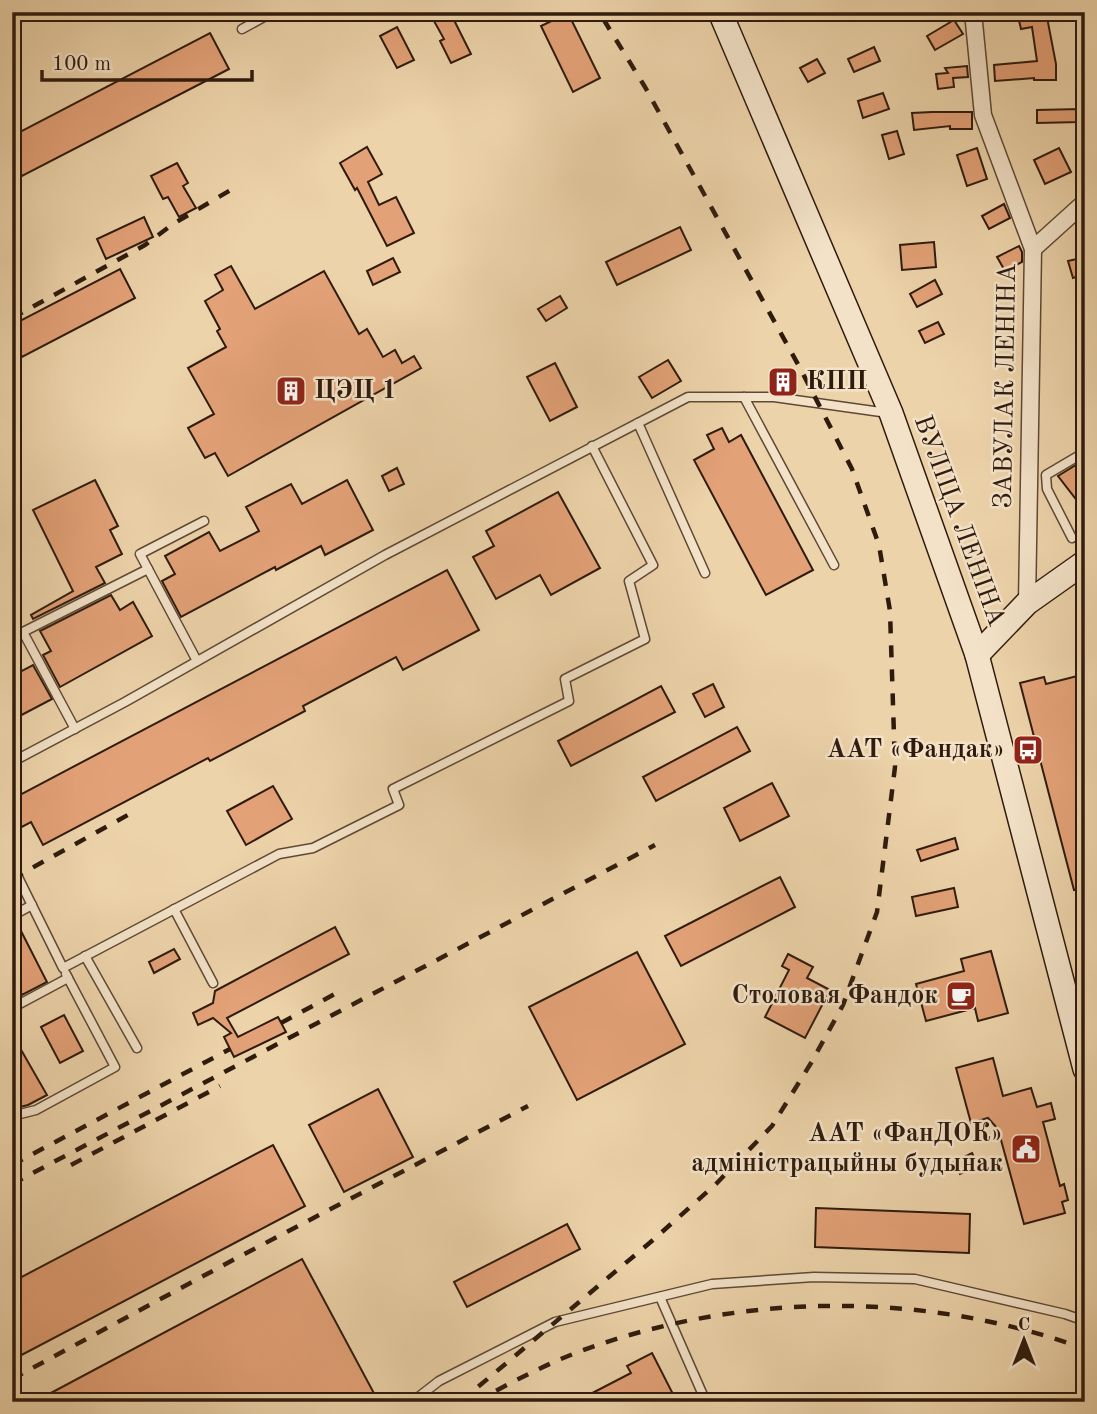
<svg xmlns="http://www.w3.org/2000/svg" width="1097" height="1414" font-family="'Old Standard TT',serif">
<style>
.building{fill:#e3a177;stroke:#2f1b0e;stroke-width:2}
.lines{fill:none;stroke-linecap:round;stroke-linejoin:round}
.lane-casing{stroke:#5e4935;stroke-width:11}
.street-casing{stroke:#5e4935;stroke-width:19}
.secondary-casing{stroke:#2f1b0e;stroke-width:26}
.lane{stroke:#f3e2c8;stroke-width:8}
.street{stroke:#f3e2c8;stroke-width:16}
.secondary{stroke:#f3e2c8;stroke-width:23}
.rail{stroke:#2f1b0e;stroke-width:4.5;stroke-dasharray:12 12;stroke-linecap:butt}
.labels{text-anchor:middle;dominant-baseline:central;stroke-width:5;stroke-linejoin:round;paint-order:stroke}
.poi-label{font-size:26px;font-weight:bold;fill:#2f1b0e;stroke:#f3e2c8;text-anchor:end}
.street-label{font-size:26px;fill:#2f1b0e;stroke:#f3e2c8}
</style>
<rect width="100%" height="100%" fill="#edd3aa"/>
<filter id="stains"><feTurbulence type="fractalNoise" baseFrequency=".00286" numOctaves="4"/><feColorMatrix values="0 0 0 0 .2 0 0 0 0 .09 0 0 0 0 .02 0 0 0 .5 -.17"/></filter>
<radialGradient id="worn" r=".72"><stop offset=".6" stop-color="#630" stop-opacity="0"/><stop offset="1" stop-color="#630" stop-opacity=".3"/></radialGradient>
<!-- building -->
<g class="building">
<polygon points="429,12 450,12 471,54 451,63 440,41 444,39"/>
<polygon points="1017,12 1046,12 1056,64 1056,80 1034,80 1034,78 995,81 994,65 1037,61 1032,27 1021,29"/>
<polygon points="568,13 600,78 573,92 541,26"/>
<polygon points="954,20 963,34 935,50 927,36"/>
<polygon points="397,27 414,60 397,68 380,36"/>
<polygon points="210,33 229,69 22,176 12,158 12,136"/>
<polygon points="874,47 880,61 854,72 848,59"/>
<polygon points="817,59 825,73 808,82 800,68"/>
<polygon points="967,66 968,77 953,78 954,87 938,89 936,74 948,73 945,68"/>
<polygon points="883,93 889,109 863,118 858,101"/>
<polygon points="1080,109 1080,122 1037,123 1037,110"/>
<polygon points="932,112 972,112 972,129 950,129 950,126 914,130 912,113"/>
<polygon points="897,131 904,154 889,159 882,135"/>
<polygon points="367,147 382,174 368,182 379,205 396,197 414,233 387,246 357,188 355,190 340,163"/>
<polygon points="977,148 987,179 967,186 957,155"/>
<polygon points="1059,148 1071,172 1045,184 1034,160"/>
<polygon points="177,163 188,183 183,186 196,208 179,217 168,197 163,199 151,176"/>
<polygon points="1004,204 1010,218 989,229 982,216"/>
<polygon points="144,217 153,237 106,259 97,239"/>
<polygon points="680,227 691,250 617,285 606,262"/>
<polygon points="934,242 936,267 902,270 900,245"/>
<polygon points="1019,246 1022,252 1022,262 1005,271 997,257"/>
<polygon points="1085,257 1085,274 1073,278 1068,261"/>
<polygon points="393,258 400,272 373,285 367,271"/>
<polygon points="231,266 255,309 324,271 359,334 367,329 383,357 395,350 402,363 414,356 421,368 228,476 215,453 205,458 188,428 214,414 188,368 226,347 217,331 220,329 205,301 223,290 215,275"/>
<polygon points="120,269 135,298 22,357 12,338 12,325"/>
<polygon points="935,280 942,294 917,307 910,294"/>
<polygon points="560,296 567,308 546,321 538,309"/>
<polygon points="938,322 944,334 925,343 919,331"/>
<polygon points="668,360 681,381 652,398 639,377"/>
<polygon points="555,363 577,407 550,421 527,377"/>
<polygon points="722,428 729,442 741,435 813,570 766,595 694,460 714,449 707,435"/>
<polygon points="1079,463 1085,471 1085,511 1058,476"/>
<polygon points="397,468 404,484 389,491 382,476"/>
<polygon points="95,480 118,526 110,530 122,554 96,567 105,583 33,619 31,615 73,591 33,510"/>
<polygon points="347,480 373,530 325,555 321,546 276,570 275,567 181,617 162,581 175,574 165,556 209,532 220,551 259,531 246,507 291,484 302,504"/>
<polygon points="558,492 600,568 551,595 540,575 496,599 473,557 494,546 486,531"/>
<polygon points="447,570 479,630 403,670 396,657 303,706 305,711 210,761 208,758 43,845 31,822 12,832 12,799"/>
<polygon points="111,595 120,610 133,602 152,636 60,687 43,655 51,651 40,631"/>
<polygon points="33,665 52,699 12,720 12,676"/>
<polygon points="1085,674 1085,888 1074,890 1020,683 1044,677 1046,684"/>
<polygon points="713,684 724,707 705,717 693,694"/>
<polygon points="661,686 675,712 571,766 558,741"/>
<polygon points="737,727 750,751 656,801 643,777"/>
<polygon points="772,783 789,816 740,841 724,808"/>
<polygon points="273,786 292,819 246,845 227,811"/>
<polygon points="955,838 958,849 921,861 917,850"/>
<polygon points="780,877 795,907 681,966 665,936"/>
<polygon points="954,888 958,907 916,916 912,897"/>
<polygon points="335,927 349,954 227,1018 238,1037 278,1017 286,1032 234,1057 224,1037 231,1033 213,1018 198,1025 193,1013 213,1003 215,991"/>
<polygon points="21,931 47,982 22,995 12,975 12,936"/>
<polygon points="174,949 180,959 154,973 149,962"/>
<polygon points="991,951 1008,1013 978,1021 975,1008 926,1021 916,984 964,971 961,959"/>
<polygon points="637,952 685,1044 577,1100 529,1007"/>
<polygon points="788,954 813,967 807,978 830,990 805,1038 765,1017 789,970 782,966"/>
<polygon points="64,1015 83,1051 60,1063 41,1027"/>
<polygon points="12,1034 47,1095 28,1105 12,1109"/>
<polygon points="993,1058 1003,1096 1031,1088 1037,1107 1051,1103 1055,1119 1043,1122 1060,1186 1064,1184 1068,1200 1062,1202 1065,1213 1024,1224 998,1129 988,1118 971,1123 956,1068"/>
<polygon points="378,1089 413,1157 344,1192 309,1125"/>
<polygon points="273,1145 305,1206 12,1360 12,1282"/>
<polygon points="972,1153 978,1166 960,1174 954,1162"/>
<polygon points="816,1208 970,1214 969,1253 815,1247"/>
<polygon points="567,1224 580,1249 467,1307 454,1282"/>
<polygon points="302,1259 376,1397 366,1402 34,1402"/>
<polygon points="652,1353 677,1402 575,1402 631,1373 627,1366"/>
</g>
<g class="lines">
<!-- lane casing -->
<g class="lane-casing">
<g id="lane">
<polyline points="242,29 273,12"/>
<polyline points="744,397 834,565"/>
<polyline points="638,423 705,573"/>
<polyline points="1072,538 1047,489 1046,475 1085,452"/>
<polyline points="197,661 140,554 204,521"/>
<polyline points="75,729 23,632 148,569"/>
<polyline points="12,762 125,702 385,555 688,397 774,397 888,413"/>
<polyline points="12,865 63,968 279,854 313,848 399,805 393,789 569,701 565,679 645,639 629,581 653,565 592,446"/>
<polyline points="174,909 213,983"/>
<polyline points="12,916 32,905"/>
<polyline points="85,956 137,1048"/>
<polyline points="12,1008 68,978 66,974"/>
<polyline points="12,1116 36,1110 115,1067 68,978"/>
<polyline points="660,1297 706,1402"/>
<polyline points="412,1402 439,1381 555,1322 712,1284 814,1277 915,1279 1065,1314 1085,1321"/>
</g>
</g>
<!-- street casing -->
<g class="street-casing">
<g id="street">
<polyline points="973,12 983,115 1033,249 1027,603"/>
<polyline points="1033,249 1085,202"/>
</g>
</g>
<!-- secondary casing -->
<g class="secondary-casing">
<g id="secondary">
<polyline points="720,12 891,413 977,655 1085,1069"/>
<polyline points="977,655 1027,603 1085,562"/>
</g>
</g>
<!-- lane -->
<use href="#lane" class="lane"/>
<!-- street -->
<use href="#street" class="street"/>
<!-- secondary -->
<use href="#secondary" class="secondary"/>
<!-- rail -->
<g class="rail">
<polyline points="12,318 145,245 173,224 234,188"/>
<polyline points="12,879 135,811"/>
<polyline points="281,1023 344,989"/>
<polyline points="12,1165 230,1049"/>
<polyline points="71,1165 220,1086"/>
<polyline points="12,1184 655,845"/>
<polyline points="12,1379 233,1260 528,1106"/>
<polyline points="460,1402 653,1240 716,1184 772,1126 811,1063 843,1005 877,912 895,767 890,611 879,545 852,469 800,368 645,87 599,12"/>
<path d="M 475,1402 C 514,1381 553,1360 595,1346 C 751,1292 930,1292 1085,1349"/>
</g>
</g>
<!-- icons -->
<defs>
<g id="building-square" transform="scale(1.575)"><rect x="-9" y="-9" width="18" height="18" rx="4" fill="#8f2418" stroke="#f3e2c8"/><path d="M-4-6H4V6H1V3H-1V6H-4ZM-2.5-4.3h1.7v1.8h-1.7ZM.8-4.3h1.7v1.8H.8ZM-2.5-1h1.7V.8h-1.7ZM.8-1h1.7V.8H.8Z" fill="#fff"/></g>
<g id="bus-square" transform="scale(1.575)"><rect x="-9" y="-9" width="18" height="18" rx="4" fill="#8f2418" stroke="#f3e2c8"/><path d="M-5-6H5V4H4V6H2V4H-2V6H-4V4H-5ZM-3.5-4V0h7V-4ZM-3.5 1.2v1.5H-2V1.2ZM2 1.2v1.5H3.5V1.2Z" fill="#fff"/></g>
<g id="cafe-square" transform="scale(1.575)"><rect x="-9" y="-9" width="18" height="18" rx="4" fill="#8f2418" stroke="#f3e2c8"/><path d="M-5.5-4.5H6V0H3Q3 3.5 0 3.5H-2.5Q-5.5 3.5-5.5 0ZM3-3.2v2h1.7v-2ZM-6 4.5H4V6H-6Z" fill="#fff"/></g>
<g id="civic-square" transform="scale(1.575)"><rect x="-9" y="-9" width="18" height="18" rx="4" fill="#8f2418" stroke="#f3e2c8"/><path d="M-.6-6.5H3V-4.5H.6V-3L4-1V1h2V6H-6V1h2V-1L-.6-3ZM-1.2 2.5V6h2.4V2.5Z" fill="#fff"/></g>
</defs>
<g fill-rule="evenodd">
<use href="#building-square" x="783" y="382"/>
<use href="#building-square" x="291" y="391"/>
<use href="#bus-square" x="1028" y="750"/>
<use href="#cafe-square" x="961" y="996"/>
<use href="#civic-square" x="1026" y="1149"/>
</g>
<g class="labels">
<!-- poi labels -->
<g class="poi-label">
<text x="806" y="382" text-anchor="start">КПП</text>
<text x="314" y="391" text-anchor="start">ЦЭЦ 1</text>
<text x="1005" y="750">ААТ «Фандак»</text>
<text x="938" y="996">Столовая Фандок</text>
<text x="1003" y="1134">ААТ «ФанДОК»<tspan x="1003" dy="30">адміністрацыйны будынак</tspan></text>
</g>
<!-- street labels -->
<g class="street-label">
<text transform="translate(1006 386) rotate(-89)">ЗАВУЛАК ЛЕНІНА</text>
<text transform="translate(959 521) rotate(70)">ВУЛІЦА ЛЕНІНА</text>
</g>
</g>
<!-- margin -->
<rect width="1097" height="1414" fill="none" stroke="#edd3aa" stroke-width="42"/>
<rect x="14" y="14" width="1069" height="1386" fill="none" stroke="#2f1b0e" stroke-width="3.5"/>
<rect x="21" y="21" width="1055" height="1372" fill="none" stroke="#2f1b0e" stroke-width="2"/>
<!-- north arrow -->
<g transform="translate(1024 1340)" stroke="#f3e2c8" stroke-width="5" paint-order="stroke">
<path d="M0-5L12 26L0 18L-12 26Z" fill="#2f1b0e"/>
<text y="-10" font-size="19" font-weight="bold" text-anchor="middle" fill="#2f1b0e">С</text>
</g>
<!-- scale -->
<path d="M42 70v10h210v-10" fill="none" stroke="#2f1b0e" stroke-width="3.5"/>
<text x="52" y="70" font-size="21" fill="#2f1b0e" stroke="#f3e2c8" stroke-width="5" paint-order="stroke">100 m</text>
<rect width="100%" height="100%" filter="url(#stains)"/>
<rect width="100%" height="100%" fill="url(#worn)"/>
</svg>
